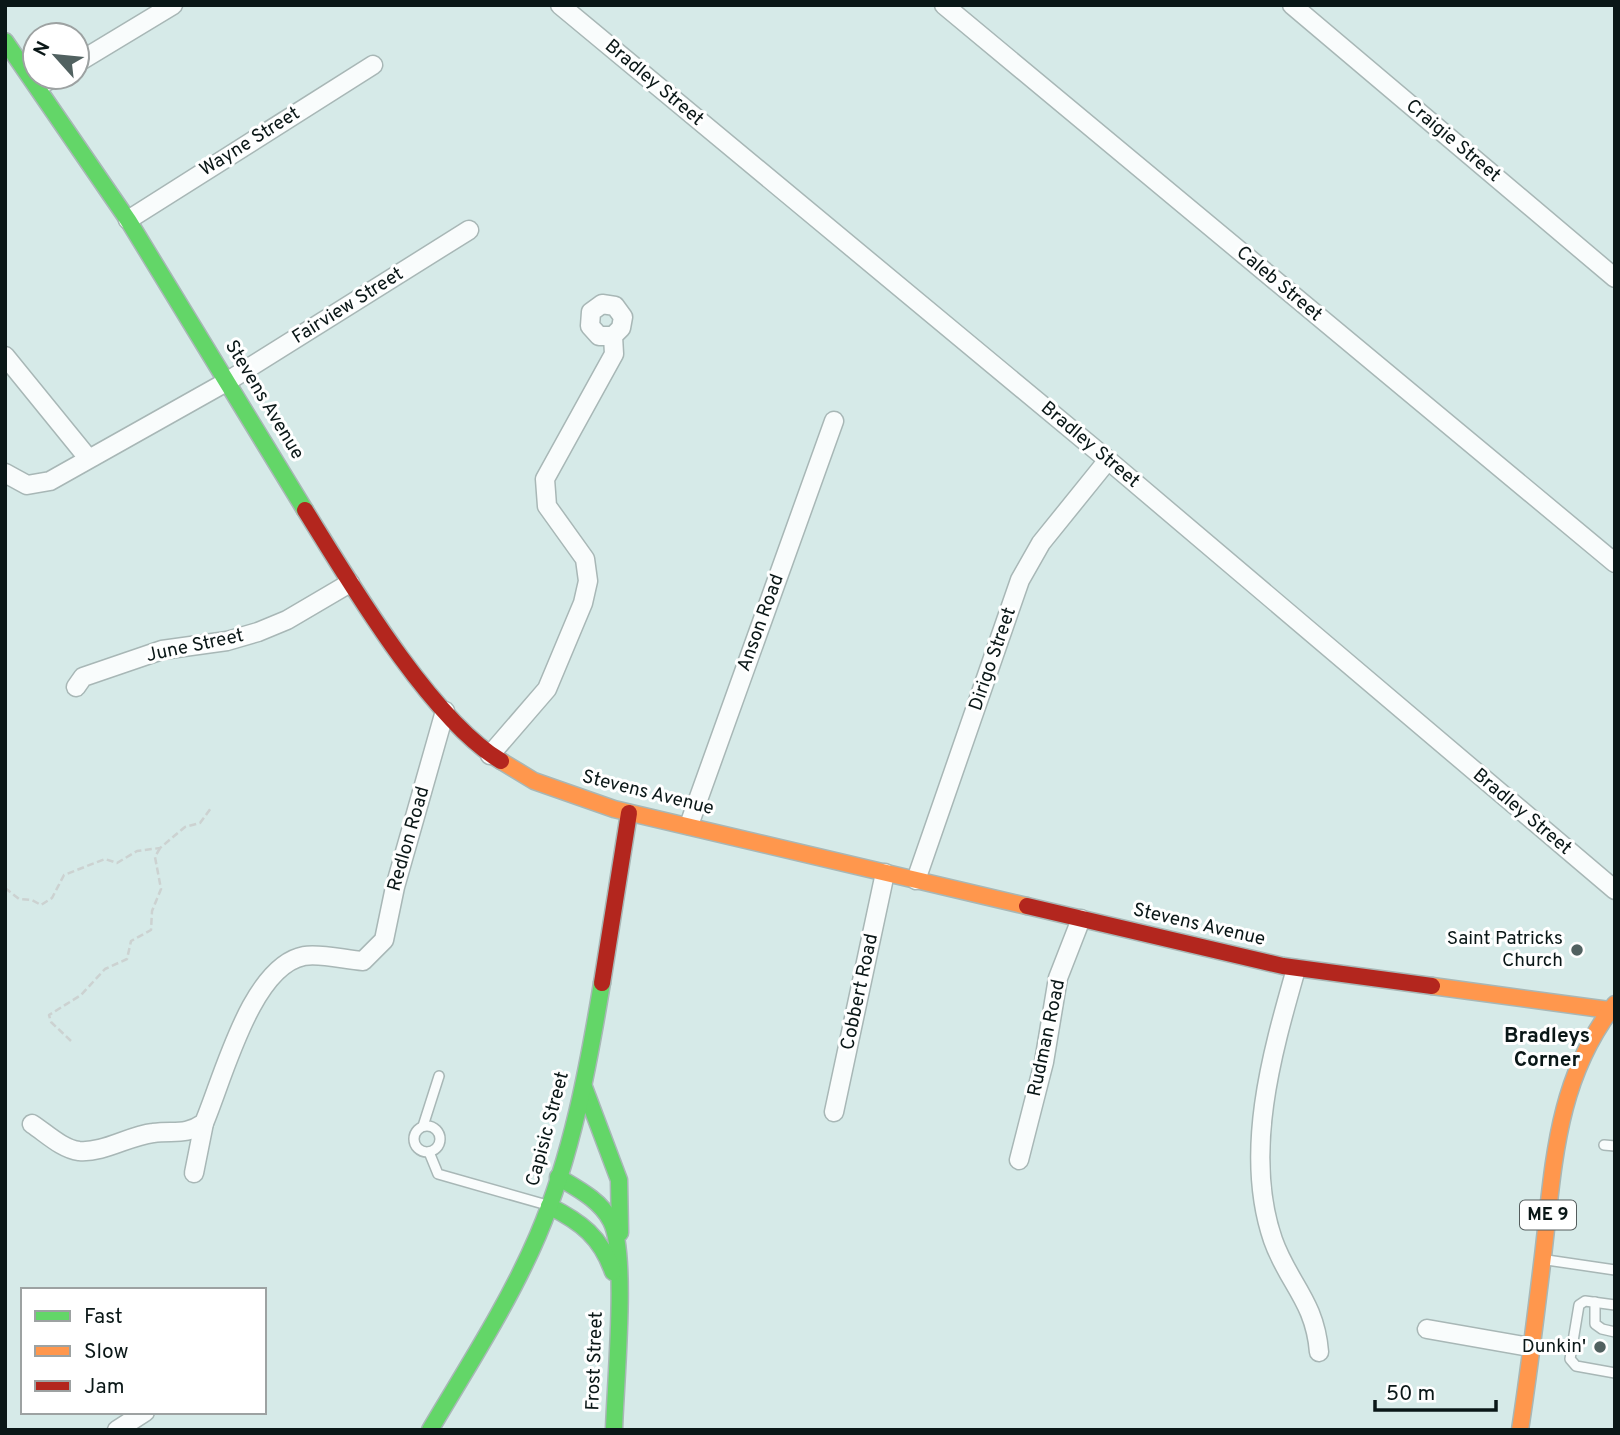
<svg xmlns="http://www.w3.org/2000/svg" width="1620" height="1435" font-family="Overpass,sans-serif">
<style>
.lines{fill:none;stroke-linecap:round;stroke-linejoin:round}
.lane-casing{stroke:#a8b7b6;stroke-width:12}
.street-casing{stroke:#a8b7b6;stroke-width:21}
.fast-casing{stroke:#a8b7b6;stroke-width:19}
.slow-casing{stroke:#a8b7b6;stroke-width:19}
.jam-casing{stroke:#a8b7b6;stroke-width:19}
.path{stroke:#ccd2d1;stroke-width:2.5;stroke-dasharray:7 3.5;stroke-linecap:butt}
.lane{stroke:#f9fcfc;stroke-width:9}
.street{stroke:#f9fcfc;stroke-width:18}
.fast{stroke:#63d668;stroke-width:16}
.slow{stroke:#ff974d;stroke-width:16}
.jam{stroke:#b3261e;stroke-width:16}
.poi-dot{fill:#516160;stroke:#fff;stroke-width:2.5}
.labels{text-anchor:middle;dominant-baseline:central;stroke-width:6;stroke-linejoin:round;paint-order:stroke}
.shield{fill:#fff;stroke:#545d5d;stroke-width:2}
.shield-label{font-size:18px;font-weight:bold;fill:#0a1717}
.street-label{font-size:19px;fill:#0a1717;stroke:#fff}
.poi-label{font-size:19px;fill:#0a1717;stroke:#fff;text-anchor:end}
.neighbourhood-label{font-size:21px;font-weight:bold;fill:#0a1717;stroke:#fff}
</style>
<rect width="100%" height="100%" fill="#d6eae8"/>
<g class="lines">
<!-- lane casing -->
<g class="lane-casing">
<g id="lane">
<circle cx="427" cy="1139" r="13"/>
<polyline points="423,1126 439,1076"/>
<polyline points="1604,1145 1615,1146"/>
<polyline points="429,1152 438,1174 547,1205"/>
<polyline points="1547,1260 1615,1270"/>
<polyline points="1595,1302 1595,1324 1602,1329 1615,1332"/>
<polyline points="1615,1305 1585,1301 1579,1305 1570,1359 1576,1366 1615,1373"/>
</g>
</g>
<!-- street casing -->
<g class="street-casing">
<g id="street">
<polyline points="560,5 1108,460 1615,890"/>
<polyline points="944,5 1615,563"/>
<polyline points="1292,5 1615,278"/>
<polyline points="77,63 173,5"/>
<polyline points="39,86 54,77"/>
<polyline points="128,220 373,65"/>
<polyline points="5,356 88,458"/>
<polyline points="5,473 27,485 50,481 228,381 469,230"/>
<polyline points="76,687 83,677 162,650 227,641 258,632 287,620 350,583"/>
<polyline points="490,755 547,689 583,603 588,581 585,559 547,506 545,479 614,354 613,336 621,328 623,317 615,306 602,304 591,312 590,326 599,336 613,336"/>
<polyline points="689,825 834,421"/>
<polyline points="916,880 1020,580 1041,543 1108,460"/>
<path d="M 1296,969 C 1272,1053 1243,1153 1273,1240 C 1288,1283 1315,1301 1319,1352"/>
<polyline points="834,1112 885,873"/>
<path d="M 32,1124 C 46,1133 62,1149 79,1151 C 104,1153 128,1136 153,1133 C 174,1130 185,1136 204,1123 C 223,1079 251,966 304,956 C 321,953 346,960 363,961 L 384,940 L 395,887 L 445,711"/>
<polyline points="1019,1160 1044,1062 1058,978 1081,919"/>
<polyline points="194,1173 204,1123"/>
<polyline points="1427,1329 1530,1347"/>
<polyline points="117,1430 145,1412"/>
</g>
</g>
<!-- fast casing -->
<g class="fast-casing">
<g id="fast">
<polyline points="5,41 128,220 305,510"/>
<polyline points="584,1087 619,1180 620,1233"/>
<path d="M 558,1177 C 578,1189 600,1200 611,1221 C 628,1253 615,1387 614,1430"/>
<path d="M 549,1206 C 581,1222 601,1237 613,1272"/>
<path d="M 430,1430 C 468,1366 509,1303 538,1235 C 572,1155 588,1068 602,983"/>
</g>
</g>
<!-- slow casing -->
<g class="slow-casing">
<g id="slow">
<polyline points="501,761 534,781 614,809 1027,906"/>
<polyline points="1432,986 1609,1010"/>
<path d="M 1520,1430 C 1529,1372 1536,1314 1543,1256 C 1554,1163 1556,1080 1615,1004"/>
</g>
</g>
<!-- jam casing -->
<g class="jam-casing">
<g id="jam">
<path d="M 305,510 C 349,581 431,720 501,761"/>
<polyline points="1027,906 1283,966 1432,986"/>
<polyline points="602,983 629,813"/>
</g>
</g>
<!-- path -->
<g class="path">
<polyline points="5,888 19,899 32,900 41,905 52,898 64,875 105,859 117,863 137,851 160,848 185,827 200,823 211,808"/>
<polyline points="71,1041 51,1022 49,1015 81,995 105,969 127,959 131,941 151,930 152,911 161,889 155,857 160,848"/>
</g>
<!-- lane -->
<use href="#lane" class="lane"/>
<!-- street -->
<use href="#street" class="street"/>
<!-- fast -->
<use href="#fast" class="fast"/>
<!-- slow -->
<use href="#slow" class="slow"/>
<!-- jam -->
<use href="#jam" class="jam"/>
</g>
<!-- markers -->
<g class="poi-dot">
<circle cx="1577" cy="950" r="7"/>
<circle cx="1600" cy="1347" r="7"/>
</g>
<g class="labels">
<!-- shield labels -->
<rect class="shield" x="1520" y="1200.5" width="56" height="29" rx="5"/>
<g class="shield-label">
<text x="1548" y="1215">ME 9</text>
</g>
<!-- street labels -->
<g class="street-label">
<text transform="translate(654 83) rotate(40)">Bradley Street</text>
<text transform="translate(1453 141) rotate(40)">Craigie Street</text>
<text transform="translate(250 142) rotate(-32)">Wayne Street</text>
<text transform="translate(1279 284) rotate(40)">Caleb Street</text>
<text transform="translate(348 306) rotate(-32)">Fairview Street</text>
<text transform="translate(264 400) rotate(59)">Stevens Avenue</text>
<text transform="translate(1090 445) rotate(40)">Bradley Street</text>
<text transform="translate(761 623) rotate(-70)">Anson Road</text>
<text transform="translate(195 646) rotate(-12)">June Street</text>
<text transform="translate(993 659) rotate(-71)">Dirigo Street</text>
<text transform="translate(648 793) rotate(14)">Stevens Avenue</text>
<text transform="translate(1522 812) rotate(40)">Bradley Street</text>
<text transform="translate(409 839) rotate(-74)">Redlon Road</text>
<text transform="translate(1199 925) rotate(13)">Stevens Avenue</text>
<text transform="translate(860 992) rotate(-78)">Cobbert Road</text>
<text transform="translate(1047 1038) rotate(-78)">Rudman Road</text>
<text transform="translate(548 1129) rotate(-75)">Capisic Street</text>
<text transform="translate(595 1361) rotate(-88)">Frost Street</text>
</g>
<!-- poi labels -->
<g class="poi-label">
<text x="1563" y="939">Saint Patricks<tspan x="1563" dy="22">Church</tspan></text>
<text x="1586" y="1347">Dunkin'</text>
</g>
<!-- neighbourhood labels -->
<g class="neighbourhood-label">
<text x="1547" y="1036">Bradleys<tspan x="1547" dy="24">Corner</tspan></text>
</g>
</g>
<!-- border -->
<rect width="1620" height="1435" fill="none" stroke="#0a1717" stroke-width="14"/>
<!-- legend -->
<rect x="21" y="1288" width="245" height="126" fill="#ffffff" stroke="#9da2a2" stroke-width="2"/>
<rect x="35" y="1311" width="35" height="10" fill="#63d668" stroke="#9da2a2" stroke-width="2"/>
<text x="84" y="1323" font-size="21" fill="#0a1717">Fast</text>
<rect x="35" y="1346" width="35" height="10" fill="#ff974d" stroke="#9da2a2" stroke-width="2"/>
<text x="84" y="1358" font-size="21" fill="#0a1717">Slow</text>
<rect x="35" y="1381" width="35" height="10" fill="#b3261e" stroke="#9da2a2" stroke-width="2"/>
<text x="84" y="1393" font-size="21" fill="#0a1717">Jam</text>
<!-- north arrow -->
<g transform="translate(56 56) rotate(297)"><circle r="33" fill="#ffffff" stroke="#9da2a2" stroke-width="2"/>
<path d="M0-5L12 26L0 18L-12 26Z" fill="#516160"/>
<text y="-10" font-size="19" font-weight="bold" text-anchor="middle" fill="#0a1717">N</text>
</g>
<!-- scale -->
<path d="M1375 1400v10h121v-10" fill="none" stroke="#0a1717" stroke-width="3.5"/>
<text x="1386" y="1400" font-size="21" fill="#0a1717" stroke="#ffffff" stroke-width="5" paint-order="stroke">50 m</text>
</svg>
